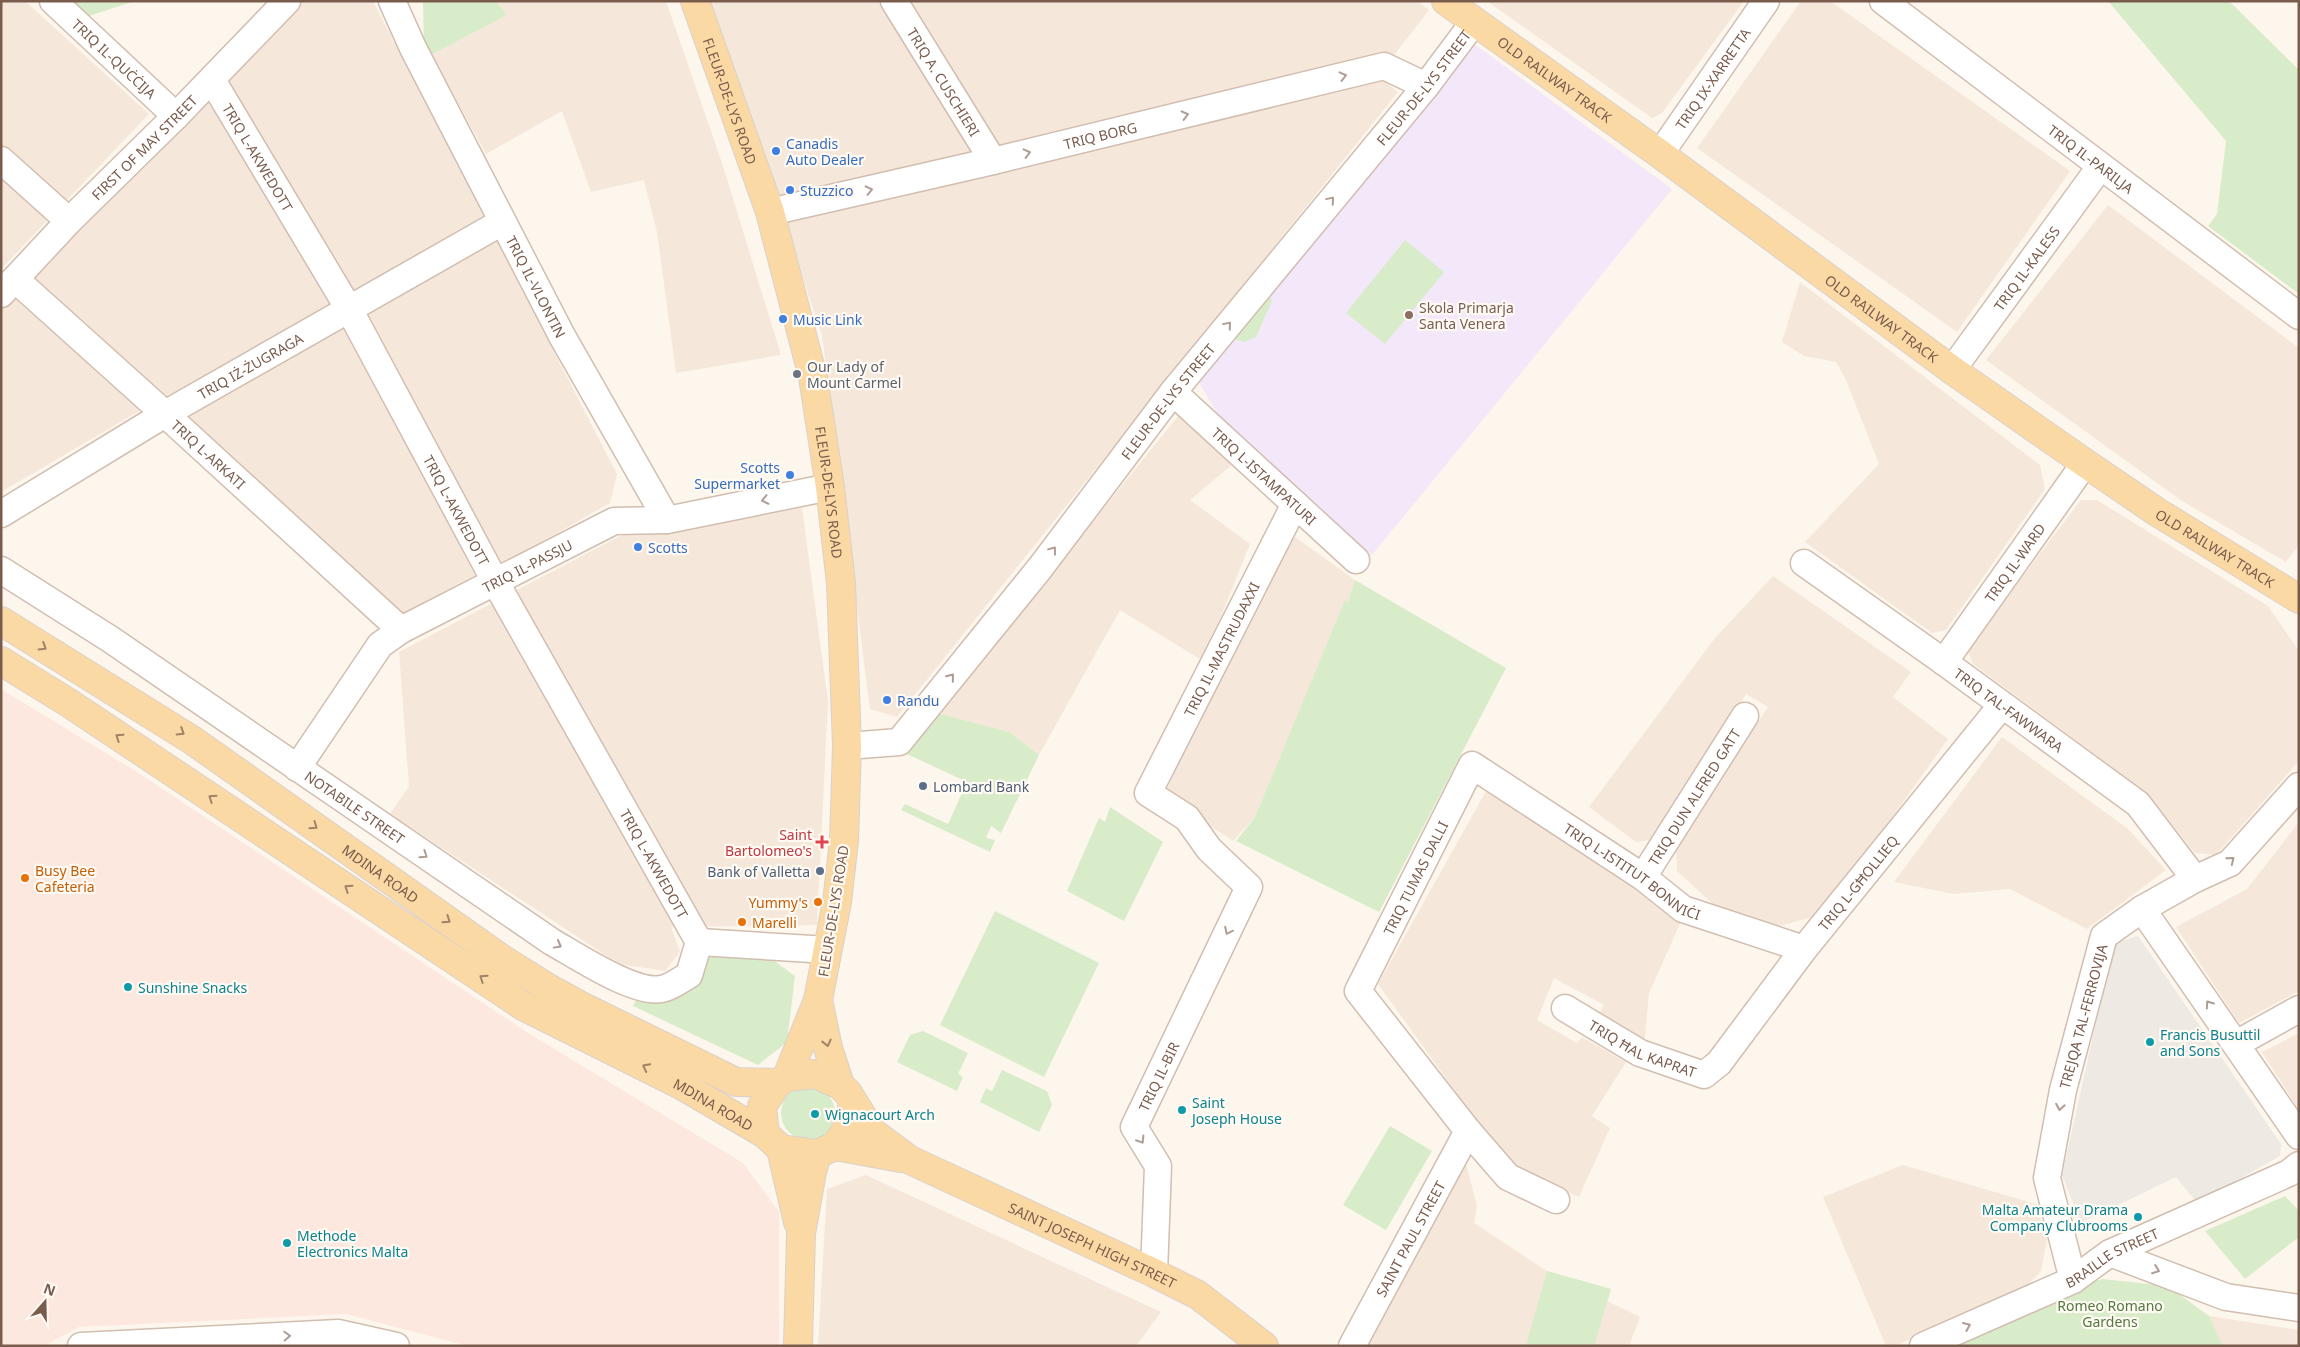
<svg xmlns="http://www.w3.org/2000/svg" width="2300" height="1347" font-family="'Noto Sans',sans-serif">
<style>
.residential{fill:#f5e8da}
.commercial{fill:#fde8e0}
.industrial{fill:#efe9e4}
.education{fill:#f3e8fa}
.green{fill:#d8ecc9}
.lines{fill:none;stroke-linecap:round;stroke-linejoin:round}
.minor-casing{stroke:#d1beb0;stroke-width:29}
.major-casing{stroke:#dad1cd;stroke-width:30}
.minor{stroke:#fff;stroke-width:26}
.major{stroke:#fbd9a5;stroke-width:28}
.oneway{stroke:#af9d94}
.oneway2{stroke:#a18267}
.shop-dot{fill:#3f7fe0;stroke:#fffaf3;stroke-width:2}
.education-dot{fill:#8d6e63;stroke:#fffaf3;stroke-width:2}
.worship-dot{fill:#6b7280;stroke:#fffaf3;stroke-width:2}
.service-dot{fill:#5c6f8a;stroke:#fffaf3;stroke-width:2}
.health-dot{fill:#e0444e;stroke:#fffaf3;stroke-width:2}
.food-dot{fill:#e8710a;stroke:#fffaf3;stroke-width:2}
.culture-dot{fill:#0f9aa8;stroke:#fffaf3;stroke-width:2}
.labels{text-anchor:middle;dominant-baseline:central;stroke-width:4.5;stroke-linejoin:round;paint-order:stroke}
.street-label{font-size:14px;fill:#7a5c4d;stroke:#fffaf3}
.shop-label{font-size:14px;fill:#366cbe;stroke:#fffaf3;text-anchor:start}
.education-label{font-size:14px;fill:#785e54;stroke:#fffaf3;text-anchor:start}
.worship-label{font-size:14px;fill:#5b616d;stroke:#fffaf3;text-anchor:start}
.service-label{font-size:14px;fill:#4e5e75;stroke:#fffaf3;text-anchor:start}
.health-label{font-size:14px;fill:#be3a42;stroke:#fffaf3;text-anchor:end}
.food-label{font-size:14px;fill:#c56008;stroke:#fffaf3;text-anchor:start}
.culture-label{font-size:14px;fill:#0d838f;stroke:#fffaf3;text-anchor:start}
.park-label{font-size:14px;fill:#537a41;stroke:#fffaf3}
</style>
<rect width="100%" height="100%" fill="#fdf6ec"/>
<!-- residential -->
<g class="residential">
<polygon points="1,1 25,1 149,114 1,269"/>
<polygon points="288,1 373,1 617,474 610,503 407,618 165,396 1,492 1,309"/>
<polygon points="496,1 666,1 722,163 781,355 676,373 657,232 644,180 591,192 562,111 486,154 431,55 507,15"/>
<polygon points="709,1 1417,1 1429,10 1378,76 1398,92 897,717 870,709 822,335"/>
<polygon points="1487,1 1744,1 1662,113 1652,118"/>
<polygon points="1801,1 1830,1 2070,171 1957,332 1697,148"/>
<polygon points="2108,205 2299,348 2299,545 2286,562 2182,501 1986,360"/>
<polygon points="1800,282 2040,465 2045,489 1946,630 1932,633 1805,542 1879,464 1846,380 1836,362 1804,356 1782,342"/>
<polygon points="1179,415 1233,464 1190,500 1250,544 1203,661 1120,610 1039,755 1009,732 938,713"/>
<polygon points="2081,500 2097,500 2268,606 2299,651 2299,761 2216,855 2195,853 2146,792 1973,664 1967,649"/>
<polygon points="802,508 828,701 817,925 671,927 680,952 665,971 619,964 390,814 409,786 399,652 620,536"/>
<polygon points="1295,537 1355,580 1348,602 1345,601 1255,817 1233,841 1164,795 1282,542"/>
<polygon points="1773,576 1911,672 1893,697 1948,739 1823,914 1769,929 1724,914 1677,871 1676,847 1768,707 1746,694 1657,839 1636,842 1589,807 1715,638"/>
<polygon points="2002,737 2128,829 2166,870 2087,929 2010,889 1954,894 1894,882"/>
<polygon points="1490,784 1683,917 1649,993 1644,1048 1598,1015 1604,1005 1554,978 1537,1020 1577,1043 1582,1037 1626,1062 1592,1116 1610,1128 1579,1197 1512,1170 1378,984"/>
<polygon points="2299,822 2299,991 2239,1023 2176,927 2247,889"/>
<polygon points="2299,1033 2299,1110 2262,1052"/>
<polygon points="1463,1152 1477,1206 1474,1223 1547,1271 1611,1289 1607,1301 1640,1317 1629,1346 1360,1346"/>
<polygon points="1903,1165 2036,1204 2047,1239 2041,1271 2023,1290 1895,1346 1886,1346 1823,1197"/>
<polygon points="866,1175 1161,1312 1136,1346 818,1346 827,1189"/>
<polygon points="2209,1316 2299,1330 2299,1346 2223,1346"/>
</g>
<!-- commercial -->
<polygon class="commercial" points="1,689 137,772 528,1033 743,1163 779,1212 779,1346 468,1346 346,1314 79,1327 44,1346 1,1346"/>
<!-- industrial -->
<polygon class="industrial" points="2138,936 2281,1144 2280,1156 2197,1203 2176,1177 2081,1223 2062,1175 2114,943"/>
<!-- education -->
<polygon class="education" points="1469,40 1672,189 1372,555 1315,507 1217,413 1197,379"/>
<!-- green -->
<g class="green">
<polygon points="74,1 135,1 89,16"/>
<polygon points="423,1 496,1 507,15 431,55 424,46"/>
<polygon points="2108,1 2229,1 2299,70 2299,294 2208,226 2217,214 2226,141"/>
<polygon points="1405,240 1444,272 1385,344 1346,313"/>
<polygon points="1269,292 1272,301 1256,337 1244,342 1231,338"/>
<polygon points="1355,580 1506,668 1379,912 1236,841 1255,817 1345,600 1348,602"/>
<polygon points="938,713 1009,732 1039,755 1001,833 991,826 986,838 995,840 990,852 901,810 905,804 948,824 967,782 907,754"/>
<polygon points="1110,807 1163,842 1124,921 1067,891 1099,818 1105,822"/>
<polygon points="995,911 1099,963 1044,1077 940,1025"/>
<polygon points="711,954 769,957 795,976 787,1042 758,1065 633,1006 636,1000 655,997"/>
<polygon points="923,1031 968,1053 958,1074 963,1077 957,1091 897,1062 910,1035"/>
<polygon points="1002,1070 1047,1091 1052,1105 1039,1132 980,1102 986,1088 992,1091"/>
<circle cx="808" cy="1113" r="27"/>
<polygon points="1390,1126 1432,1151 1386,1230 1343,1205"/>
<polygon points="2285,1196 2299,1211 2299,1237 2245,1279 2205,1231"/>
<polygon points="1547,1271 1611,1289 1594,1346 1526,1346"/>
<polygon points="2103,1279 2168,1286 2209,1316 2223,1346 1950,1346 2081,1284"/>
</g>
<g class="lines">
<!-- minor casing -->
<g class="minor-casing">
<g id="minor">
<path id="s1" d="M 53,1 L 176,116"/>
<path id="s2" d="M 392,1 L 413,48 L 562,336 L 667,520"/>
<path id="s3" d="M 894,1 L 993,161"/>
<path id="s4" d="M 1883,1 L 2299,316"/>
<path id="s5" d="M 212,80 L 349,309 L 496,583 L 699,942"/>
<path id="s6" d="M 1660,154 L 1766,1"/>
<polyline points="1,160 69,221"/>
<path id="s7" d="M 770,212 L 993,161 L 1384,66 L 1426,86"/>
<path id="s8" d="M 15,279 L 165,414 L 401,630"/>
<path id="s9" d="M 1,294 L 69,221 L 176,116 L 287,1"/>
<path id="s10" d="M 1952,370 L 2100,167"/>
<path id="s11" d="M 1173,392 L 1356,560"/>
<path id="s12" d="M 1,514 L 165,414 L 502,222"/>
<path id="s13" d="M 1804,563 L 1944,662 L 2138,804 L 2195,879"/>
<path id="s14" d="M 1,570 L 110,639 L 552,942 C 577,956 634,994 661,989 C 670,988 680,980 689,975 L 699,942"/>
<path id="s15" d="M 1944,662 L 2085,463"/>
<path id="s16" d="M 847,746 L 899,742 L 1040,568 L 1173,392 L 1426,86 L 1474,22"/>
<path id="s17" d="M 297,768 L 380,645 L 401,630 L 614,521 L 667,520 L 830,487"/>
<path id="s18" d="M 1643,877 L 1745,716"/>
<polyline points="2142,909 2299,1136"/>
<polyline points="699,942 828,950"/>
<path id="s19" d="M 1565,1008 L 1640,1053 L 1704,1075 L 1719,1063 L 1804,949 L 2002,705"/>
<polyline points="2236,1044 2299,1009"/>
<path id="s20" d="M 1556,1200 L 1508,1177 L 1468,1131 L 1358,991 L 1472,765 L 1643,877 L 1683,909 L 1804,949"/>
<polyline points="2110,1253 2226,1297 2299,1308"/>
<path id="s21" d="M 1154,1273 L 1158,1166 L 1134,1127 L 1249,887 L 1209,849 L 1187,818 L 1148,793 L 1295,504"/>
<path id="s22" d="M 2073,1280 L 2047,1178 L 2063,1090 L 2104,936 L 2142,909 L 2195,879 L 2230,863 L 2299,786"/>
<polyline points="81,1346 338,1333 396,1346"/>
<path id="s23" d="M 1352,1346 L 1468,1131"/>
<path id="s24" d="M 1923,1346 L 2073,1280 L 2110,1253 L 2289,1173 L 2299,1165"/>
</g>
</g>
<!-- major casing -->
<g class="major-casing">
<g id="major">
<path id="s25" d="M 695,1 L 770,212 L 813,377 L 830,487 L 841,583 L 847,746 L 844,841 L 837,902 L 818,1000 L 787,1077"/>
<path id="s26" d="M 1446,1 L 1660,154 L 1952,370 L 2085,463 L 2157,512 L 2299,599"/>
<path id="s27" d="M 1,621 L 192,740 L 505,961 L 550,989 L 581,1006 L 736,1082 L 778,1083"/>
<path id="s28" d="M 1,661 L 69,703 L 523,1006 L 681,1085 L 765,1134 L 781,1149 L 817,1154 L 835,1146 L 848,1128 L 853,1104"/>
<polyline points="818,1000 828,1048 840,1085"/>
<path id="s29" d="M 765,1134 L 762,1106 L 778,1083 L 787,1077 L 815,1074 L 840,1085 L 848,1093 L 872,1132 L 910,1160 L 1154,1273 L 1198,1295 L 1264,1346"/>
<polyline points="835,1146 901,1158"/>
<polyline points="781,1149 798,1222"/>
<polyline points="798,1346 801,1233 812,1172 817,1154"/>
</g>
</g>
<!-- minor -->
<use href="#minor" class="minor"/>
<!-- major -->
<use href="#major" class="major"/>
</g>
<!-- one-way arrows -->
<defs><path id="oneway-chevron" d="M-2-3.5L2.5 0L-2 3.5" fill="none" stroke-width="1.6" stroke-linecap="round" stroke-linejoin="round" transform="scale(1.25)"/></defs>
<g class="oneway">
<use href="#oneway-chevron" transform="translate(1343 76) rotate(-14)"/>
<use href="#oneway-chevron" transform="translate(1185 115) rotate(-14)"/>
<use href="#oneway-chevron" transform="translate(1027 153) rotate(-14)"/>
<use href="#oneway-chevron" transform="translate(869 190) rotate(-13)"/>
<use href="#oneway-chevron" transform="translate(1331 200) rotate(-50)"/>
<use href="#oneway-chevron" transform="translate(1228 325) rotate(-50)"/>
<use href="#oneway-chevron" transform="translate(765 500) rotate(168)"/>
<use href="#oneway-chevron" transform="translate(1053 550) rotate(-53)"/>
<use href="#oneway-chevron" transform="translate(951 677) rotate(-51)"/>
<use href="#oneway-chevron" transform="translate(424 855) rotate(34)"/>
<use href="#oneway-chevron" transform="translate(2231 860) rotate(-39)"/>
<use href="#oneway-chevron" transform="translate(1228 931) rotate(116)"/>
<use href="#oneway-chevron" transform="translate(558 945) rotate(29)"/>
<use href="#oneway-chevron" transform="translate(2209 1004) rotate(-125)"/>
<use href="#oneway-chevron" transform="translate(2060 1107) rotate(100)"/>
<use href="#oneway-chevron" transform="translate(1141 1140) rotate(58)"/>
<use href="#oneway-chevron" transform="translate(2156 1270) rotate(21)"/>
<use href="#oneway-chevron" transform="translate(1967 1326) rotate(-23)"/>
<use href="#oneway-chevron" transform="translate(287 1336) rotate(-3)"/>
</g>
<g class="oneway2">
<use href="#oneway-chevron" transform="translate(43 647) rotate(32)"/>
<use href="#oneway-chevron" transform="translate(181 732) rotate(32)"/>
<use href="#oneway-chevron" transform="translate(119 737) rotate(-146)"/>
<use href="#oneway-chevron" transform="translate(212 798) rotate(-146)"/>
<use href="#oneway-chevron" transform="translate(314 826) rotate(35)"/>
<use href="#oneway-chevron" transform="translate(348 888) rotate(-146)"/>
<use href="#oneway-chevron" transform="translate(447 920) rotate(35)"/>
<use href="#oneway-chevron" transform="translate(483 978) rotate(-146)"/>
<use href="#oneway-chevron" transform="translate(827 1043) rotate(77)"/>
<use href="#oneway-chevron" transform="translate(646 1067) rotate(-153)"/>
</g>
<!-- markers -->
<g class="shop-dot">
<circle cx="776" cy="151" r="5"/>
<circle cx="790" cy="190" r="5"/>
<circle cx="783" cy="319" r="5"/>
<circle cx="790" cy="475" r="5"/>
<circle cx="638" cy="547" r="5"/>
<circle cx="887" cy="700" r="5"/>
</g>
<circle class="education-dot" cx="1409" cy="315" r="5"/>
<circle class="worship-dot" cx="797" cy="374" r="5"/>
<g class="service-dot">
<circle cx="923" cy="786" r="5"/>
<circle cx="820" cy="871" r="5"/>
</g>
<path class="health-dot" d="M819.5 834.5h5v5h5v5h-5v5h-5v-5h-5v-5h5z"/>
<g class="food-dot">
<circle cx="25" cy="878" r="5"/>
<circle cx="818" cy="902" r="5"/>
<circle cx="742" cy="922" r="5"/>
</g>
<g class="culture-dot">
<circle cx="128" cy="987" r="5"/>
<circle cx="2150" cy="1042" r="5"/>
<circle cx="1182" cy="1110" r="5"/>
<circle cx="815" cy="1114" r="5"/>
<circle cx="2138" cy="1217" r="5"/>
<circle cx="287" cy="1243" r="5"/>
</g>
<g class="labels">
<!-- street labels -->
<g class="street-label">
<text stroke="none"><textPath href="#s1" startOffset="84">TRIQ IL-QUĊĊIJA</textPath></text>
<text stroke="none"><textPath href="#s6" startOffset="92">TRIQ IX-XARRETTA</textPath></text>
<text stroke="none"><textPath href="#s26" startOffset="134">OLD RAILWAY TRACK</textPath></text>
<text stroke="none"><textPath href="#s3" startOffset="95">TRIQ A. CUSCHIERI</textPath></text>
<text stroke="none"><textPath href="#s16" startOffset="891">FLEUR-DE-LYS STREET</textPath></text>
<text stroke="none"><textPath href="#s25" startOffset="106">FLEUR-DE-LYS ROAD</textPath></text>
<text stroke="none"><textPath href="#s7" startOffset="339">TRIQ BORG</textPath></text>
<text stroke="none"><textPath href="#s9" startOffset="205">FIRST OF MAY STREET</textPath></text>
<text stroke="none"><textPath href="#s5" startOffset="90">TRIQ L-AKWEDOTT</textPath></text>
<text stroke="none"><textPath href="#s4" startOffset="261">TRIQ IL-PARILJA</textPath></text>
<text stroke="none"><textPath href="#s10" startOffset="126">TRIQ IL-KALESS</textPath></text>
<text stroke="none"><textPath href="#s2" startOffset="320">TRIQ IL-VLONTIN</textPath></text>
<text stroke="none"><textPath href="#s26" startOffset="539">OLD RAILWAY TRACK</textPath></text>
<text stroke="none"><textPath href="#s12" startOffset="290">TRIQ IŻ-ŻUGRAGA</textPath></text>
<text stroke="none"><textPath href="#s16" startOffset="486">FLEUR-DE-LYS STREET</textPath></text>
<text stroke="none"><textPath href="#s8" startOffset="261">TRIQ L-ARKATI</textPath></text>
<text stroke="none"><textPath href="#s11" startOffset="124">TRIQ L-ISTAMPATURI</textPath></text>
<text stroke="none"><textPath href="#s25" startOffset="511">FLEUR-DE-LYS ROAD</textPath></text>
<text stroke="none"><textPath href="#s5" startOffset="495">TRIQ L-AKWEDOTT</textPath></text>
<text stroke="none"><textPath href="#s26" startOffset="944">OLD RAILWAY TRACK</textPath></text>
<text stroke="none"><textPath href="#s15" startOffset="122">TRIQ IL-WARD</textPath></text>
<text stroke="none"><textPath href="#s17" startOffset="316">TRIQ IL-PASSJU</textPath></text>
<text stroke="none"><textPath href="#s21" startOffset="720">TRIQ IL-MASTRUDAXXI</textPath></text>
<text stroke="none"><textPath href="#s13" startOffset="252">TRIQ TAL-FAWWARA</textPath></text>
<text stroke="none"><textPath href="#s18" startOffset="95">TRIQ DUN ALFRED GATT</textPath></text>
<text stroke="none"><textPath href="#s14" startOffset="426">NOTABILE STREET</textPath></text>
<text stroke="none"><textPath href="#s5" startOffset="900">TRIQ L-AKWEDOTT</textPath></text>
<text stroke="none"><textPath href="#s20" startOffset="738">TRIQ L-ISTITUT BONNIĊI</textPath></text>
<text stroke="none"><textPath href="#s27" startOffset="456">MDINA ROAD</textPath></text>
<text stroke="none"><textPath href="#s20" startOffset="419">TRIQ TUMAS DALLI</textPath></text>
<text stroke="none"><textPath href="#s19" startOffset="402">TRIQ L-GĦOLLIEQ</textPath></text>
<text transform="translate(833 911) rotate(-81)">FLEUR-DE-LYS ROAD</text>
<text stroke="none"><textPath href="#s22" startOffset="271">TREJQA TAL-FERROVIJA</textPath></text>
<text stroke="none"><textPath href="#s19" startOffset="88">TRIQ ĦAL KAPRAT</textPath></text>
<text stroke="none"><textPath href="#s21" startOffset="209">TRIQ IL-BIR</textPath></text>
<text stroke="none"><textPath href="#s28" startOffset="840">MDINA ROAD</textPath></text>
<text stroke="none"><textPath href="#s23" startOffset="122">SAINT PAUL STREET</textPath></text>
<text stroke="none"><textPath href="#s29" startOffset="428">SAINT JOSEPH HIGH STREET</textPath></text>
<text stroke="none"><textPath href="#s24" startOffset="209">BRAILLE STREET</textPath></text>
</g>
<!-- shop labels -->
<g class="shop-label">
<text x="786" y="143">Canadis<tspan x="786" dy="16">Auto Dealer</tspan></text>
<text x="800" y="190">Stuzzico</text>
<text x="793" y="319">Music Link</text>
<text x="780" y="467" text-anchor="end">Scotts<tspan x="780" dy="16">Supermarket</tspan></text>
<text x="648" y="547">Scotts</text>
<text x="897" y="700">Randu</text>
</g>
<!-- education labels -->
<g class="education-label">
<text x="1419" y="307">Skola Primarja<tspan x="1419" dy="16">Santa Venera</tspan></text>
</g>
<!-- worship labels -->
<g class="worship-label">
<text x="807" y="366">Our Lady of<tspan x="807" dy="16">Mount Carmel</tspan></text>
</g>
<!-- service labels -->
<g class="service-label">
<text x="933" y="786">Lombard Bank</text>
<text x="810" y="871" text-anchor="end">Bank of Valletta</text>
</g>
<!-- health labels -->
<g class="health-label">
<text x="812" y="834">Saint<tspan x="812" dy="16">Bartolomeo's</tspan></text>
</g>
<!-- food labels -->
<g class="food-label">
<text x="35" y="870">Busy Bee<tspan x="35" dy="16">Cafeteria</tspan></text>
<text x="808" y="902" text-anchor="end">Yummy's</text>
<text x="752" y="922">Marelli</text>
</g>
<!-- culture labels -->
<g class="culture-label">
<text x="138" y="987">Sunshine Snacks</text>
<text x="2160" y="1034">Francis Busuttil<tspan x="2160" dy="16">and Sons</tspan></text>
<text x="1192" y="1102">Saint<tspan x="1192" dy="16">Joseph House</tspan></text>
<text x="825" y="1114">Wignacourt Arch</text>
<text x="2128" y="1209" text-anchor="end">Malta Amateur Drama<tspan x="2128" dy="16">Company Clubrooms</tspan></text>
<text x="297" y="1235">Methode<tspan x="297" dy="16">Electronics Malta</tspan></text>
</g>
<!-- park labels -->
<g class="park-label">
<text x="2110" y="1305">Romeo Romano<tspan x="2110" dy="16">Gardens</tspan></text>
</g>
</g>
<!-- border -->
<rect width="2300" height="1347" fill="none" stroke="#7a5c4d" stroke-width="5"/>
<!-- north arrow -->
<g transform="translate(45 1302) rotate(20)" stroke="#fffaf3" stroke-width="4" paint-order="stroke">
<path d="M0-4L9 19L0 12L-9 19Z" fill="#7a5c4d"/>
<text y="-8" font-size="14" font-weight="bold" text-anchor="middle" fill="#7a5c4d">N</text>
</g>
</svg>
